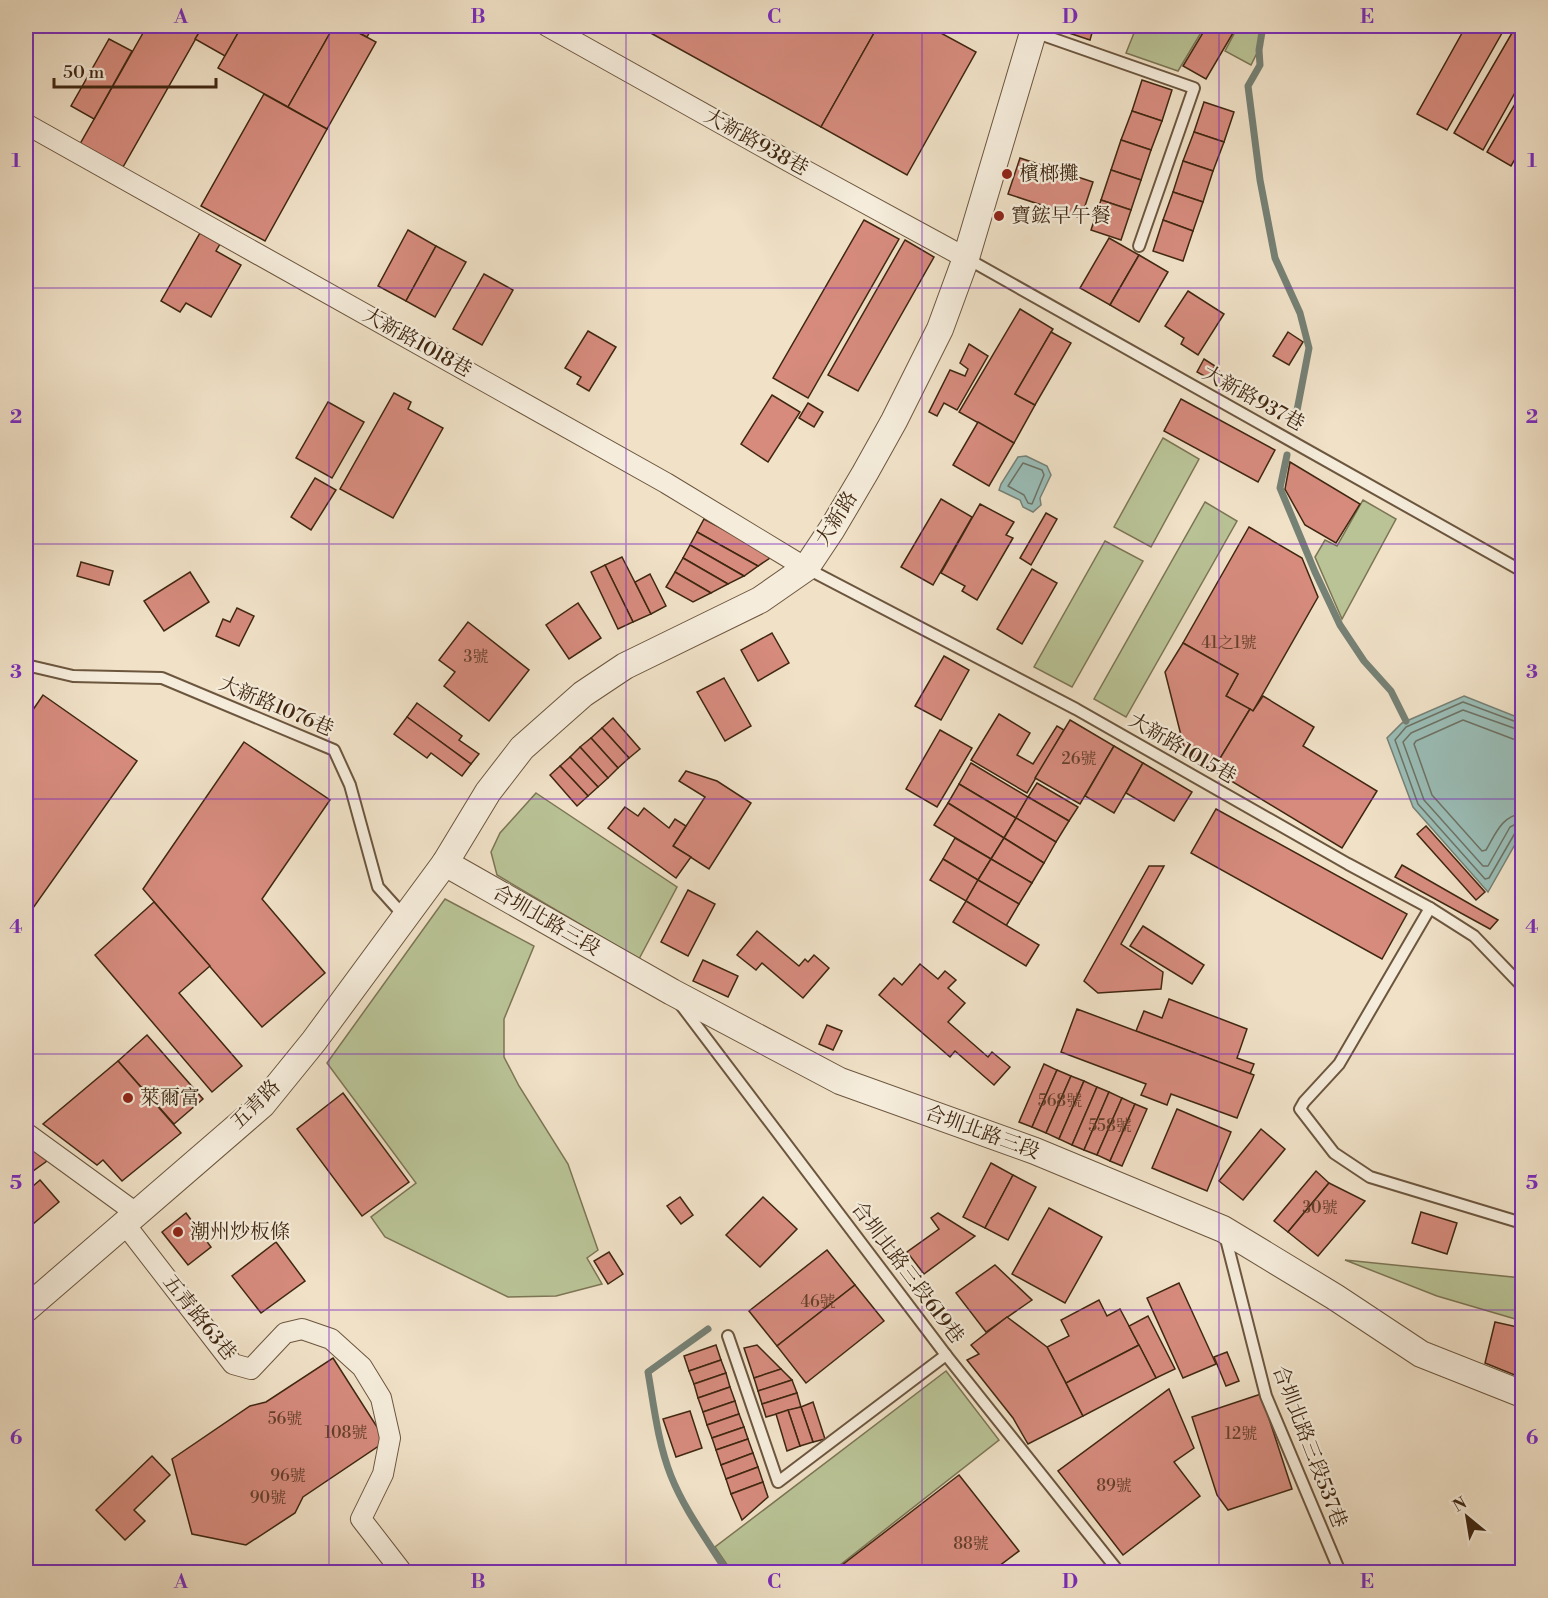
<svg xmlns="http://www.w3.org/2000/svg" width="1548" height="1598" font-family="'Libre Bodoni','Noto Serif TC',serif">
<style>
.green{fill:#b9c396;stroke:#7c7554;stroke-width:1.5}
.water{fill:#9abdb7;stroke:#768175;stroke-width:1.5}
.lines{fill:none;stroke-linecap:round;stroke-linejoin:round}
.shore{stroke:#6d7264;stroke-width:1.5}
.stream{stroke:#768175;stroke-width:7}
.building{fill:#d68b7d;stroke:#402711;stroke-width:1.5}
.service-casing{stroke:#6c563e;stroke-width:14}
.minor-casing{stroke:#6c563e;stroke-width:22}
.tertiary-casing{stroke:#6c563e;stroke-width:28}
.service{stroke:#f5ecdb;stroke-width:10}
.minor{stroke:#f5ecdb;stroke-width:20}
.tertiary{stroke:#f5ecdb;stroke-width:26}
.grid{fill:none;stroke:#7b2cbf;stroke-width:1.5;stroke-opacity:0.55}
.poi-dot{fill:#8f2418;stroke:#f5ecdb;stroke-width:2}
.labels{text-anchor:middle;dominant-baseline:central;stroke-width:4.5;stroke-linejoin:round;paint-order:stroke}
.number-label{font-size:16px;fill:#66402c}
.street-label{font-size:20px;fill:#402711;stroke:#f5ecdb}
.poi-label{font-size:20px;fill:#402711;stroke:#f5ecdb;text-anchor:start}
.neatline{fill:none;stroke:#7b2cbf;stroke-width:2}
.grid-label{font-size:20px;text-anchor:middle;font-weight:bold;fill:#7b2cbf}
</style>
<rect width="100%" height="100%" fill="#f0e1c7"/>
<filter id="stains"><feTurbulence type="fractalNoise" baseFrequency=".00333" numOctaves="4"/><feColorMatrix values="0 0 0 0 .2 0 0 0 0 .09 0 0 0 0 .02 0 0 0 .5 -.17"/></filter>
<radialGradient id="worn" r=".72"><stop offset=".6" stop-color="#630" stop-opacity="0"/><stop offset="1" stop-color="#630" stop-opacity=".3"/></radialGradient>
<!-- green -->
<g class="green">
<polygon points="1165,26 1205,26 1178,71 1126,53 1136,28 1160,29"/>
<polygon points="1224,26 1261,27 1257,53 1251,65 1225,51 1235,32"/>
<polygon points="1163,438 1199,459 1151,547 1114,527"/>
<polygon points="1363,500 1396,519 1342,619 1315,557 1325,540 1337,546"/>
<polygon points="1205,502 1237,521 1126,717 1094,699"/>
<polygon points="1105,541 1143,561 1072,687 1034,667"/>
<polygon points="536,793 677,887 639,959 497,875 491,852 500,833"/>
<polygon points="445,899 534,946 504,1019 504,1057 519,1086 568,1164 598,1250 587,1258 602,1284 556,1296 508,1297 385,1237 371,1217 416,1183 327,1063"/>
<polygon points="1345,1260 1522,1278 1522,1321 1437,1296"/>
<polygon points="946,1371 999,1440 831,1572 732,1572 715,1547"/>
</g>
<!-- water -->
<g class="water">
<polygon points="1026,456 1047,466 1051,475 1040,498 1041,505 1033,512 1023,507 1020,500 999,490 1001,484 1018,457"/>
<polygon points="1464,696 1522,719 1522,832 1488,892 1413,807 1387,738 1402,723"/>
</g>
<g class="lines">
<!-- shore -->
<g class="shore">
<polygon points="1023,463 1042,470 1044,475 1032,504 1028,503 1024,495 1008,486"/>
<polyline points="1522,724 1463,702 1406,727 1395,740 1418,804 1485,879 1489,878 1515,833 1522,831"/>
<polyline points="1522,731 1463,710 1411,733 1403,742 1424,800 1483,866 1488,866 1510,827 1516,824 1522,823"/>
<path d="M 1522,740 L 1513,739 L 1463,720 L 1416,741 L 1414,744 L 1432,795 L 1482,851 L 1486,850 C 1495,835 1502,815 1522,814"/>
</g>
<!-- stream -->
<g class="stream">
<polyline points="1263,26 1259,50 1260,65 1248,86 1260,180 1275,258 1300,313 1309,348 1294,426"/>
<polyline points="1264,26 1273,30 1275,26"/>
<polyline points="1287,455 1280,488 1315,572 1340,625 1364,661 1391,691 1406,721"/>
<path d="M 708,1329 L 648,1372 C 654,1407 658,1443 671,1476 C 685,1511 708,1541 727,1572"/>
</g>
</g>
<!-- building -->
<g class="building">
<polygon points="147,26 203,26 123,167 80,144"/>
<polygon points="203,26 242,26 225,56 195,39"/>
<polygon points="242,26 334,26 288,107 218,68"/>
<polygon points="334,26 346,26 376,42 327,129 288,107"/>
<polygon points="346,26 373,26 367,37"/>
<polygon points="638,26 878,26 821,127"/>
<polygon points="878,26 928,26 976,52 907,175 821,127"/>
<polygon points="1065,26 1094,26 1090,40 1063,31"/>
<polygon points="1207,26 1220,26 1233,33 1206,79 1183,66"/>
<polygon points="1466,26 1506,26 1447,130 1417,114"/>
<polygon points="1516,26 1522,26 1522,80 1483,150 1454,133"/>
<polygon points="109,39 132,51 94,119 71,106"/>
<polygon points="1142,80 1172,90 1162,121 1132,111"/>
<polygon points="1522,92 1522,147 1511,166 1487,152"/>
<polygon points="264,94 327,129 265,241 201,206"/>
<polygon points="1204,102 1234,112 1224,142 1194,132"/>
<polygon points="1132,111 1162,121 1151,150 1121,140"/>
<polygon points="1194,132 1224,142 1213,171 1183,161"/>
<polygon points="1121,140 1151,150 1141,180 1111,170"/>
<polygon points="1522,156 1522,173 1515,169"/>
<polygon points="1020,158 1093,182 1081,218 1008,194"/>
<polygon points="1183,161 1213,171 1203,202 1173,192"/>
<polygon points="1111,170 1141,180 1131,210 1101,200"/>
<polygon points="1173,192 1203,202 1193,231 1163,220"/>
<polygon points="1101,200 1131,210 1121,240 1091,230"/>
<polygon points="864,220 899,239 808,398 773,378"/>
<polygon points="1163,220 1193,231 1183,261 1153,251"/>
<polygon points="408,230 436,246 406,301 378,286"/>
<polygon points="200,233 220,244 216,251 241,265 211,317 186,303 180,312 161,301"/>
<polygon points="1109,238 1139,255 1110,305 1080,288"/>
<polygon points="905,240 934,257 858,391 828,375"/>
<polygon points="436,246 466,262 435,317 406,301"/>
<polygon points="1139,255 1168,272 1139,322 1110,305"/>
<polygon points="484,274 513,290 482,345 453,329"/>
<polygon points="1188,291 1224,314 1198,355 1181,344 1184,338 1165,326"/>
<polygon points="1020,309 1053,329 1015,394 1035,405 1014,443 959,412"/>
<polygon points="588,331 616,347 589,391 577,384 581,377 565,368"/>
<polygon points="1051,332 1071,343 1035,405 1015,394"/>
<polygon points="1288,332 1303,342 1289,365 1273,356"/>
<polygon points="969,344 988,356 957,410 944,403 937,416 929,412 950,370 965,376 968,369 960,363"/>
<polygon points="1204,359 1215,366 1208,378 1197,372"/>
<polygon points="394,393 411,402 408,409 443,428 393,518 340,489"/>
<polygon points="772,395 800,412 768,462 741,444"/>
<polygon points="1181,399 1275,450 1258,482 1164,431"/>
<polygon points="328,402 364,422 332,478 296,458"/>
<polygon points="808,403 823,412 814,427 799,418"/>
<polygon points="978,422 1014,443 989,486 953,465"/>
<polygon points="1290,462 1360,504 1336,543 1305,525 1285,489"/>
<polygon points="315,478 336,490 311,530 291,517"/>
<polygon points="941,499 972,517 933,585 901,567"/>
<polygon points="980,504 1014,522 1006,535 1013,538 977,600 962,591 965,586 941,573"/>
<polygon points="1046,513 1057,519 1031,565 1020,558"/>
<polygon points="704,519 773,556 758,566 697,532"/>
<polygon points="1249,527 1302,558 1318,597 1253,711 1226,696 1238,674 1183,643"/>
<polygon points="697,532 758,566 744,576 690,545"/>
<polygon points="690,545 744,576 728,584 683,558"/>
<polygon points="622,557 651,614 633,622 605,565"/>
<polygon points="683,558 728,584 711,593 675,572"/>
<polygon points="81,562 113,571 109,585 77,576"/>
<polygon points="605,565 633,622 618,629 591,572"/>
<polygon points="1032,569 1057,583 1022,644 997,629"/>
<polygon points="190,572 209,602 164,631 144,601"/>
<polygon points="675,572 711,593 693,602 666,587"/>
<polygon points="650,574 666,606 651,614 635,582"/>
<polygon points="578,603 601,638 569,659 546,625"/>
<polygon points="237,608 254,616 239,646 216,636 223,619 230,622"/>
<polygon points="468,622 529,670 489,721 444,686 455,672 439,660"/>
<polygon points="772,633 789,663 758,681 741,650"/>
<polygon points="1183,643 1238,674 1226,696 1250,709 1213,770 1185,751 1165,672"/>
<polygon points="944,656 969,670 941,720 915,706"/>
<polygon points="724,678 751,726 725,741 697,692"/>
<polygon points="43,695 137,761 26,918 26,720"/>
<polygon points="1263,696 1314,727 1303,746 1377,791 1342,848 1213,770 1250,709 1253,711"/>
<polygon points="417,703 462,736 459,740 479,754 471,764 407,717"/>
<polygon points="999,714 1030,733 1017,755 1033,764 1057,726 1064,730 1027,793 971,760"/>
<polygon points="407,717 471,764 462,776 431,753 427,758 394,734"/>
<polygon points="613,718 640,749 629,758 602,728"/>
<polygon points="1070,720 1114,746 1080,804 1035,778"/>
<polygon points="602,728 629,758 618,768 591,738"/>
<polygon points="940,730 972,748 937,807 906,789"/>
<polygon points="591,738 618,768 608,778 580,747"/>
<polygon points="244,742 330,800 262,899 325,973 262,1027 143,889"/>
<polygon points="1114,746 1143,763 1114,813 1085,796"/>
<polygon points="580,747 608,778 598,787 570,757"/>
<polygon points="570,757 598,787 588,796 560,766"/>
<polygon points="971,763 1028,797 1016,818 959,784"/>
<polygon points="1143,763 1192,792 1174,821 1126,793"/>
<polygon points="560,766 588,796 577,806 550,775"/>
<polygon points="686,771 717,781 751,803 709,869 673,846 705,797 679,781"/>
<polygon points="1037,783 1078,807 1069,821 1028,797"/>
<polygon points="959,784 1016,818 1004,838 948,803"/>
<polygon points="1028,797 1069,821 1056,842 1016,818"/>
<polygon points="948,803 1004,838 991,859 934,825"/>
<polygon points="625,807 638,816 644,808 669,828 675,819 686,826 673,846 691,857 676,878 608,828"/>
<polygon points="1216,809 1407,914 1382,959 1191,853"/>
<polygon points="1016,818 1056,842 1044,863 1004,838"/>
<polygon points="1426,826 1485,892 1476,900 1417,834"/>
<polygon points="955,838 991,859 978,880 943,859"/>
<polygon points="1004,838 1044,863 1032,883 991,859"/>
<polygon points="943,859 978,880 966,901 930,880"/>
<polygon points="991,859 1032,883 1019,904 978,880"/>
<polygon points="1402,865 1498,920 1490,929 1395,877"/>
<polygon points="1149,866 1164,866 1121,944 1163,972 1161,989 1098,993 1084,981"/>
<polygon points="978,880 1019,904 1006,926 966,901"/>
<polygon points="688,890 715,904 688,956 661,942"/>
<polygon points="966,901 1039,945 1026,966 953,922"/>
<polygon points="154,902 210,966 179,993 242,1066 212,1092 95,955"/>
<polygon points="1143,926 1204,965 1192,984 1130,946"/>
<polygon points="757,931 799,966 805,959 808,962 814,955 829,968 803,998 762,963 756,970 737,955"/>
<polygon points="703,960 738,976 728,997 693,981"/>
<polygon points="920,964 938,979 945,971 956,980 948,988 965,1003 948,1022 988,1057 992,1052 1010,1067 994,1085 955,1051 950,1057 879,995 894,978 902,985"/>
<polygon points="1169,999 1247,1029 1237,1058 1254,1064 1250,1074 1136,1031 1144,1011 1162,1018"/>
<polygon points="1077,1009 1254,1075 1237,1118 1171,1094 1167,1105 1141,1095 1146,1084 1061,1052"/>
<polygon points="827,1025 842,1031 833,1050 819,1044"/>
<polygon points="147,1035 203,1099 174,1124 118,1061"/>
<polygon points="118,1061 181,1133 122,1181 103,1160 97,1165 43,1124"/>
<polygon points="1044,1064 1057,1070 1032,1127 1019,1122"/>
<polygon points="1057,1070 1071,1076 1046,1133 1032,1127"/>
<polygon points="1071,1076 1084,1081 1059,1139 1046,1133"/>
<polygon points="1084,1081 1097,1087 1072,1145 1059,1139"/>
<polygon points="1097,1087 1109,1092 1084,1150 1072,1145"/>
<polygon points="1109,1092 1122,1098 1097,1155 1084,1150"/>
<polygon points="343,1093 409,1182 362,1216 297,1129"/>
<polygon points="1122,1098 1135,1104 1110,1161 1097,1155"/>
<polygon points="1135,1104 1147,1109 1122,1166 1110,1161"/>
<polygon points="1177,1109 1231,1132 1207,1191 1152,1168"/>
<polygon points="1261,1129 1285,1149 1243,1200 1219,1181"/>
<polygon points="26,1145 47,1161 26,1176"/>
<polygon points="991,1163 1013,1175 985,1228 963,1217"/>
<polygon points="1316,1171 1329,1183 1288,1232 1274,1221"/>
<polygon points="1013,1175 1036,1187 1008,1240 985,1228"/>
<polygon points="40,1180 59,1202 26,1230 26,1192"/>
<polygon points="1329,1183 1365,1201 1318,1256 1288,1232"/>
<polygon points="680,1197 693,1215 681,1224 667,1206"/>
<polygon points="763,1197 797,1229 760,1267 726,1235"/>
<polygon points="1049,1208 1102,1237 1065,1303 1012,1274"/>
<polygon points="1421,1212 1457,1223 1447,1254 1412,1243"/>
<polygon points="186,1213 211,1247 188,1265 162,1232"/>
<polygon points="938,1213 975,1236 924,1274 907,1252 939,1229 931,1218"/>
<polygon points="276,1242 305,1281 261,1313 232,1276"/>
<polygon points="827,1250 855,1285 777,1346 749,1311"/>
<polygon points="609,1252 623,1274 608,1284 594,1261"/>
<polygon points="995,1265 1032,1300 986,1332 956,1293"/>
<polygon points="1179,1283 1216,1364 1183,1378 1147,1298"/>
<polygon points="855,1285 884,1321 806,1383 777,1346"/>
<polygon points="1099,1300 1107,1316 1120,1309 1139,1345 1066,1383 1047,1347 1069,1336 1061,1320"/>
<polygon points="1148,1316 1175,1369 1156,1378 1129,1326"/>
<polygon points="1007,1317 1047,1347 1083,1416 1028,1444 1013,1418 967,1360 979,1354 971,1345"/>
<polygon points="1495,1322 1522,1328 1522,1378 1485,1363"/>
<polygon points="716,1345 721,1360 689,1371 684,1356"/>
<polygon points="757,1345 781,1369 754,1378 744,1348"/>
<polygon points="1139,1345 1156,1378 1083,1416 1066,1383"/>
<polygon points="1227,1352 1239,1381 1226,1386 1214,1357"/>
<polygon points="333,1358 386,1441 303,1497 295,1513 246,1545 192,1534 172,1459 250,1406 266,1402"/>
<polygon points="721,1360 726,1373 694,1384 689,1371"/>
<polygon points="781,1369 792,1380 758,1391 754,1378"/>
<polygon points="726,1373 730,1387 698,1398 694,1384"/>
<polygon points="792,1380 797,1393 762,1404 758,1391"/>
<polygon points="730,1387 735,1401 703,1412 698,1398"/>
<polygon points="1169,1389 1194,1448 1174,1462 1200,1496 1123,1555 1058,1471"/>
<polygon points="797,1393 801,1407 766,1417 762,1404"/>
<polygon points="1261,1394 1292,1489 1228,1510 1217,1495 1192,1417"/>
<polygon points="735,1401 739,1414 707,1425 703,1412"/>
<polygon points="813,1402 825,1439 813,1442 801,1407"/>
<polygon points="801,1407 813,1442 800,1446 788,1410"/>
<polygon points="788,1410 800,1446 787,1451 776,1414"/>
<polygon points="690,1411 702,1448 676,1457 663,1419"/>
<polygon points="739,1414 744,1427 712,1438 707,1425"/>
<polygon points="744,1427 748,1439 716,1450 712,1438"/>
<polygon points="748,1439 753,1453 721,1465 716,1450"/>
<polygon points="753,1453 758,1467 726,1479 721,1465"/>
<polygon points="152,1456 170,1475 134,1510 145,1521 125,1540 96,1510"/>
<polygon points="758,1467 763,1482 731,1494 726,1479"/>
<polygon points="959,1475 1019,1551 991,1572 833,1572"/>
<polygon points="763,1482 768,1497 742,1520 731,1494"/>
</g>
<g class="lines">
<!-- service casing -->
<g class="service-casing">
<g id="service">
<polyline points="1034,32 1194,88 1139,246"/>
<polyline points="966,258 1522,571"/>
<polyline points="806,568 1076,709 1348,864 1430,908 1474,936 1522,986"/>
<polyline points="26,665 73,676 162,678 334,750 350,785 378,887 405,917"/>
<polyline points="1430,908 1339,1064 1304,1102 1300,1109 1334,1153 1370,1177 1522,1223"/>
<polyline points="681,1005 946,1355 1119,1572"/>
<polyline points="1225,1235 1266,1396 1340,1572"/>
<polyline points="728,1336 778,1482 946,1355"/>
</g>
</g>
<!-- minor casing -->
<g class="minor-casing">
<g id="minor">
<polyline points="547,26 799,167 966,258"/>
<polyline points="26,124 666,483 806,568"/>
<polyline points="26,1133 136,1213"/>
<polyline points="124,1223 233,1364 251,1369 285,1333 302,1329 331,1339 362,1367 381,1398 390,1438 383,1474 361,1519 402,1572"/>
</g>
</g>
<!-- tertiary casing -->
<g class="tertiary-casing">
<g id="tertiary">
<polyline points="445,863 672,992 840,1081 1035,1151 1223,1229 1335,1297 1421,1354 1522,1394"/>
<polyline points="26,1309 262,1105 314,1041 445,863 488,792 522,748 583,694 625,666 760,600 806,568 832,529 865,473 894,421 940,329 966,258 1035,26"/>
</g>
</g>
<!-- service -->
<use href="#service" class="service"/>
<!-- minor -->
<use href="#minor" class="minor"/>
<!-- tertiary -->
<use href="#tertiary" class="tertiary"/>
</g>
<!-- grid -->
<path class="grid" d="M 329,26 L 329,1572M 626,26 L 626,1572M 922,26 L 922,1572M 1219,26 L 1219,1572M 26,288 L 1522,288M 26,544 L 1522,544M 26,799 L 1522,799M 26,1054 L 1522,1054M 26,1310 L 1522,1310"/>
<!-- markers -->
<g class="poi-dot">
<circle cx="1007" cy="174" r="6"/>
<circle cx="999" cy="216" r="6"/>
<circle cx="128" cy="1098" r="6"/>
<circle cx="178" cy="1232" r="6"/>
</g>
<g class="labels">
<!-- number labels -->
<g class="number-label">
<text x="1229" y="643">41之1號</text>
<text x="476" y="657">3號</text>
<text x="1079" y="759">26號</text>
<text x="1060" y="1101">568號</text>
<text x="1110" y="1126">558號</text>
<text x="1320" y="1208">30號</text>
<text x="818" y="1302">46號</text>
<text x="285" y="1419">56號</text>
<text x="346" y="1433">108號</text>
<text x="1241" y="1434">12號</text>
<text x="288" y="1476">96號</text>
<text x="1114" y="1486">89號</text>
<text x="268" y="1498">90號</text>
<text x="971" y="1544">88號</text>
</g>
<!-- street labels -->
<g class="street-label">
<text transform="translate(756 143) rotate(29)">大新路938巷</text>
<text transform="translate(417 343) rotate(29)">大新路1018巷</text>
<text transform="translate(1253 399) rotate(29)">大新路937巷</text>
<text transform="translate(837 519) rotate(-58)">大新路</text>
<text transform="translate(276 707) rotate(23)">大新路1076巷</text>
<text transform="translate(1182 749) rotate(30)">大新路1015巷</text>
<text transform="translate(546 921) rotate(30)">合圳北路三段</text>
<text transform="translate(256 1105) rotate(-45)">五青路</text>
<text transform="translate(982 1133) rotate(20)">合圳北路三段</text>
<text transform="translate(907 1273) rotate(53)">合圳北路三段619巷</text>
<text transform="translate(199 1318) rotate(51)">五青路63巷</text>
<text transform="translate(1309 1447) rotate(69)">合圳北路三段537巷</text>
</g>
<!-- poi labels -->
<g class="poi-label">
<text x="1019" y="174">檳榔攤</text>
<text x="1011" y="216">寶鋐早午餐</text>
<text x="140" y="1098">萊爾富</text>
<text x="190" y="1232">潮州炒板條</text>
</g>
</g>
<!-- margin -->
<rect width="1548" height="1598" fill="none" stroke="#f0e1c7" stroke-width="66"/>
<!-- north arrow -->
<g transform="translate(1467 1517) rotate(330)" stroke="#f5ecdb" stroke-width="4.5" paint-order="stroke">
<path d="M0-4.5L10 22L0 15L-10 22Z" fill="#402711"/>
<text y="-9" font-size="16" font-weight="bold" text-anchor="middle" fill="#402711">N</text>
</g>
<!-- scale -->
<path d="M54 78v9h162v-9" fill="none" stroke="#402711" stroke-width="3"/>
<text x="63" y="78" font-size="18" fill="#402711" stroke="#f5ecdb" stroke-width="4.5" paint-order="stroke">50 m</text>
<rect x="33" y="33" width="1482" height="1532" class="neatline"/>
<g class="grid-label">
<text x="181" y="23">A</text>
<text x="478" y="23">B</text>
<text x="774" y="23">C</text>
<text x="1070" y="23">D</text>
<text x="1367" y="23">E</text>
<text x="16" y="167">1</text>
<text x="1532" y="167">1</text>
<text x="16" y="423">2</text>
<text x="1532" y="423">2</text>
<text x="16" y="678">3</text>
<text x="1532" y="678">3</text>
<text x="16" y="933">4</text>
<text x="1532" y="933">4</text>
<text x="16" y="1189">5</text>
<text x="1532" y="1189">5</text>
<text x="16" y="1444">6</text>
<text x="1532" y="1444">6</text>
<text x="181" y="1588">A</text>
<text x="478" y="1588">B</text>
<text x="774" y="1588">C</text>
<text x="1070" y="1588">D</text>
<text x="1367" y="1588">E</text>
</g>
<rect width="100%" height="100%" filter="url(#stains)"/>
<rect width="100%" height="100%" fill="url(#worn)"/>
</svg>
